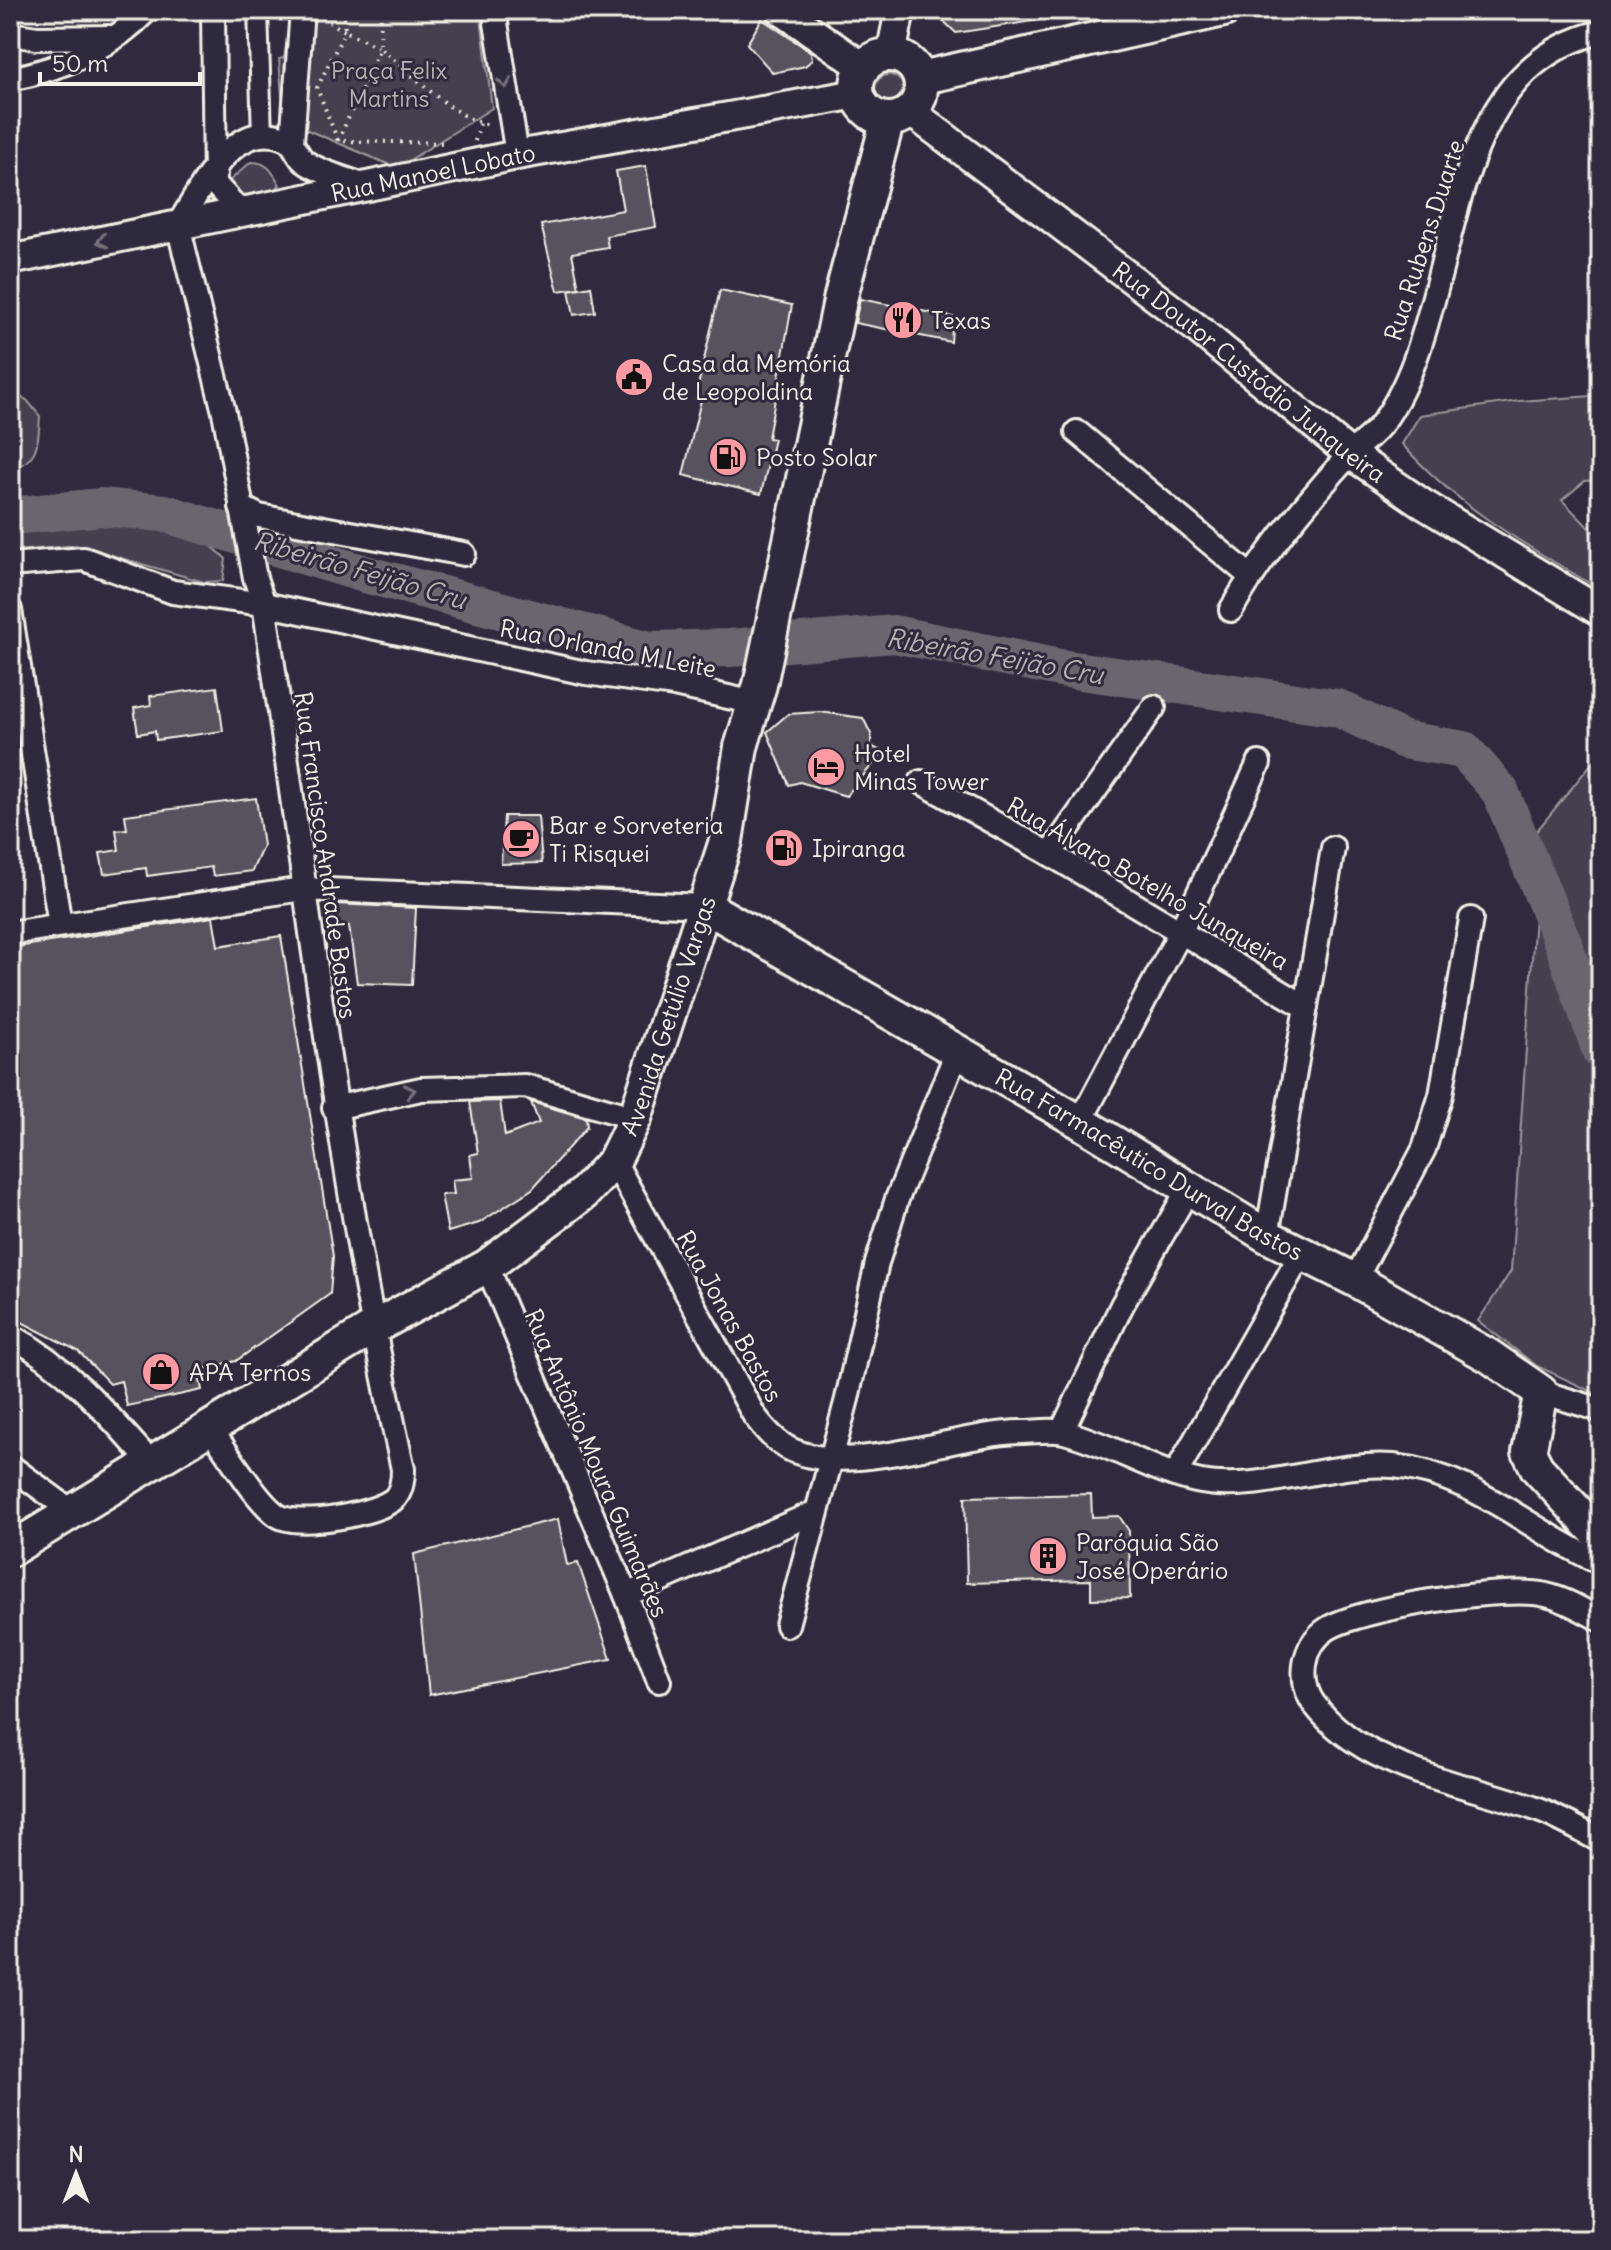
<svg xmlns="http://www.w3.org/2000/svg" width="1611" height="2250" font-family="Delius,sans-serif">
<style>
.green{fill:#454050;stroke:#9c989c;stroke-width:2}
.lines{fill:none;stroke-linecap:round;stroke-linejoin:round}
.river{stroke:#6a6670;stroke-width:38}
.building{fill:#56525f;stroke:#f4f1e8;stroke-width:2}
.pedestrian-casing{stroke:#f4f1e8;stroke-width:24}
.minor-casing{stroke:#f4f1e8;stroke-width:28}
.tertiary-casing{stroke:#f4f1e8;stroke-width:34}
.secondary-casing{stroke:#f4f1e8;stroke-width:38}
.path{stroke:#f4f1e8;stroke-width:4;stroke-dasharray:2 6;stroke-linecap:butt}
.pedestrian{stroke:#2f2a3d;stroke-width:18}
.minor{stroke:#2f2a3d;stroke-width:22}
.tertiary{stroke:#2f2a3d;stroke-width:28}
.secondary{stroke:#2f2a3d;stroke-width:32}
.oneway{stroke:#747079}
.labels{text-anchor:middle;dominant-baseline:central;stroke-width:6;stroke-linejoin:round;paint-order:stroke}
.park-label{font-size:24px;fill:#b7b3b3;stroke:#2f2a3d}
.street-label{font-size:24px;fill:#f4f1e8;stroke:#2f2a3d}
.poi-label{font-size:24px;fill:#f4f1e8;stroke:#2f2a3d;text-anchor:start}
.water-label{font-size:26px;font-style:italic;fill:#b6b2b2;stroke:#2f2a3d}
</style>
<rect width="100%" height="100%" fill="#2f2a3d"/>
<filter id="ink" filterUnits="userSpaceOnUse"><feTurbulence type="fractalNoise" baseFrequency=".0125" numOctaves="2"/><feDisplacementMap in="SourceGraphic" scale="16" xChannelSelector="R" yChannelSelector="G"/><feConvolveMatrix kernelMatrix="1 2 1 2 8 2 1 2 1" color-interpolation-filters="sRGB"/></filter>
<g filter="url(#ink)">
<!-- green -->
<g class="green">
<polygon points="291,10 480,10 492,108 397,168 284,120 279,59 284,58"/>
<circle cx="889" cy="89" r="14"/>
<path d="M 251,162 C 268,162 272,171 280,185 L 252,207 L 197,209 Z"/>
<path d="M 10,393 L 27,400 L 40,416 C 38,444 39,460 10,471 Z"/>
<path d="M 1593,396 L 1601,397 L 1601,479 L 1585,481 L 1562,500 L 1592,531 L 1601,534 L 1601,590 C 1529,547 1458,508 1402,444 L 1420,415 L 1519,401 Z"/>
<path d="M 97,515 C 151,516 187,520 226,559 L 223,581 L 204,582 L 76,545 L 10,552 L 10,524 Z"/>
<polygon points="1596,758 1601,761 1601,1396 1537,1366 1478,1321 1511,1271 1539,855 1535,833"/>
</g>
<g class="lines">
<!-- river -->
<polyline class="river" points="10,516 101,507 164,513 368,575 650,650 730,648 894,634 1060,668 1338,708 1404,740 1464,750 1500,791 1563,943 1601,1051"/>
</g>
<!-- building -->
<g class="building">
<polygon points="932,10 1039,10 1040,20 956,33"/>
<polygon points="762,19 811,52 812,60 805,66 773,73 747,44"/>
<polygon points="646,166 656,227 606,236 608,247 572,253 579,288 558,291 541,225 623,210 616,171"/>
<polygon points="591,286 595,312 574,315 569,290"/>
<polygon points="720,290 792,305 768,438 774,439 761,494 683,475 701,400 695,399"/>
<polygon points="860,299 953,317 951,342 855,323"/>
<polygon points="217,687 223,731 156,740 155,731 138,734 134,708 151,705 150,696"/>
<polygon points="820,712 863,718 871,734 871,746 883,752 846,796 800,782 789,785 767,732 788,714"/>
<polygon points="256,798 263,846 252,871 213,876 211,867 147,876 146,868 104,874 100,853 119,850 116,830 127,829 125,815"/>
<polygon points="504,816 538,816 542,863 501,864"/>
<polygon points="336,904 416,908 412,985 357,983 349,926 337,928"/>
<polygon points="213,917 218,946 281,936 333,1256 330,1294 236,1361 198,1370 202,1390 127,1406 121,1381 110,1384 78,1351 10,1316 10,948"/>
<polygon points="500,1101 505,1136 539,1123 531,1102 586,1118 587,1127 532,1189 479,1223 448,1232 441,1195 454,1194 452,1180 473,1178 470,1155 478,1153 470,1102"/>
<polygon points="1091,1494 1092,1517 1119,1516 1129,1531 1130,1598 1091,1599 1091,1580 967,1583 965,1497"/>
<polygon points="558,1519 567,1565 578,1563 611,1659 429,1695 414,1554"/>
</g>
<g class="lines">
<!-- pedestrian casing -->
<g class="pedestrian-casing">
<polyline id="pedestrian" points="258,10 262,136"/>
</g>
<!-- minor casing -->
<g class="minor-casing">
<g id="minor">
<polyline points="213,10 215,184 235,206 254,211"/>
<polyline points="494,10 517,155"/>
<polyline points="10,34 37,38 110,37"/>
<path d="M 10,79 C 60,69 111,48 147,10"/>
<polyline points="292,142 302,10"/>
<polyline points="1077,432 1250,576"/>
<polyline points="241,507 259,516 464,554"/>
<polyline points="10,565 84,559 173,592 264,604 586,673 674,685 755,703"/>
<polyline points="10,610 60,925"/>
<path d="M 1231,610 C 1262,555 1306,503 1348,456 C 1359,444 1374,435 1383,422 C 1466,308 1431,72 1601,32"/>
<polyline points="921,782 1050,854 1306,1007"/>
<polyline points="1050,854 1154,707"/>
<polyline points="10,933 303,889 705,906"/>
<polyline points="334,1108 421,1089 525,1086 635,1118"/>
<polyline points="1080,1122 1180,933 1259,763"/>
<path d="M 614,1161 L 754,1415 C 765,1430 777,1444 794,1451 C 855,1476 957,1433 1022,1432 C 1035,1432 1052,1429 1064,1432 C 1111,1444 1154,1473 1201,1482 C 1260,1493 1331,1461 1394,1466 C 1475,1474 1530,1532 1601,1563"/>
<polyline points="1267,1236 1333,848"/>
<polyline points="487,1266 626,1595 659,1681"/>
<polyline points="1355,1280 1424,1149 1441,1095 1471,919"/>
<path d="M 10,1335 C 68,1367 108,1414 151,1463"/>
<polyline points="1541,1392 1601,1410"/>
<path d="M 209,1427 C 225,1448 257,1502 277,1515 C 296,1529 379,1514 395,1498 C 402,1490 403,1479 403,1469 C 339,1183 308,893 264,604 L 255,578 L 224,412 L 178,225 C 200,192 232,117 284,138 C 295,142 296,154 304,161 C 320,173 349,179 367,187"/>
<polyline points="1062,1431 1122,1305 1188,1190"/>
<polyline points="10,1466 70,1510"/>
<polyline points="1175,1475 1301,1254"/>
<polyline points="626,1595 816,1512"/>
<path d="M 1601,1620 C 1584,1611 1565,1599 1546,1595 C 1507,1585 1360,1608 1327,1629 C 1302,1645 1298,1682 1314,1704 C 1365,1771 1463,1782 1536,1809 C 1558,1817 1580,1830 1601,1841"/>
<polyline points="787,1625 847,1399 877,1263 897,1199 956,1054"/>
</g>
</g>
<!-- tertiary casing -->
<g class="tertiary-casing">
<g id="tertiary">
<polyline points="781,10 863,67"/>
<polyline points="891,55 900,10"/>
<path id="s1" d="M 910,111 L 1194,326 L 1350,454 L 1423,504 L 1601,612"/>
<path id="s2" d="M 10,260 L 517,155 L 857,94"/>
</g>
</g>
<!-- secondary casing -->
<g class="secondary-casing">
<g id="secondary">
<circle cx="889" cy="87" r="32"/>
<polyline points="920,78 1224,10"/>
<path id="s3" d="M 705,906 L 1080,1122 L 1267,1236 L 1355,1280 L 1489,1356 L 1541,1392 L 1529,1452 L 1537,1468 L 1601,1537"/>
<path id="s4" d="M 10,1550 L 371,1329 L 487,1266 L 583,1194 L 614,1161 L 635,1118 L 726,841 L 741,747 L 760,685 L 841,296 L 888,119"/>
</g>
</g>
<!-- path -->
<g class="path">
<polyline points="343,10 345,31 380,48 338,141 447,143"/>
<path d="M 381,10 L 380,48 C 402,66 463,126 490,124"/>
<polyline points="322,18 345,31 317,88 338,141"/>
<polyline points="475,141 480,124"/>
</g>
<!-- pedestrian -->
<use href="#pedestrian" class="pedestrian"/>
<!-- minor -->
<use href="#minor" class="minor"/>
<!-- tertiary -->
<use href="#tertiary" class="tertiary"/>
<!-- secondary -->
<use href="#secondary" class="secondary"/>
</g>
<!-- one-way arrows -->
<defs><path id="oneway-chevron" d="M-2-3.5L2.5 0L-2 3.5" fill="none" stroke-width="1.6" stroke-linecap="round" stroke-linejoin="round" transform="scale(2)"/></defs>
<g class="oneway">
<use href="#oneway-chevron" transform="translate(505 83) rotate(81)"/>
<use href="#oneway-chevron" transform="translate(102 241) rotate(168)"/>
<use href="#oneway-chevron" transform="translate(410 1091) rotate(-12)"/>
</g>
</g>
<!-- icons -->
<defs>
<g id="restaurant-disc" transform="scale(2)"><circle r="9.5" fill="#ff9aa2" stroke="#2f2a3d"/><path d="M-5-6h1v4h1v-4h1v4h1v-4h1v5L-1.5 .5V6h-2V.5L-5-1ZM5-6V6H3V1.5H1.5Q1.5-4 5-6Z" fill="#111"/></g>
<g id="civic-disc" transform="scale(2)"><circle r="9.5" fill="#ff9aa2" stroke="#2f2a3d"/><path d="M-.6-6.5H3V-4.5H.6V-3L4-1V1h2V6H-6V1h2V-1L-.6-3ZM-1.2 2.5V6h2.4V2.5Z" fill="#111"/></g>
<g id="fuel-disc" transform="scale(2)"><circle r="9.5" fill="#ff9aa2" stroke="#2f2a3d"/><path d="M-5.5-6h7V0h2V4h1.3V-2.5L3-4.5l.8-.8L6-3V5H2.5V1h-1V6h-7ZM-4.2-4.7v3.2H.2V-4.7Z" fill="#111"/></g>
<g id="hotel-disc" transform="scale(2)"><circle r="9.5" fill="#ff9aa2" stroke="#2f2a3d"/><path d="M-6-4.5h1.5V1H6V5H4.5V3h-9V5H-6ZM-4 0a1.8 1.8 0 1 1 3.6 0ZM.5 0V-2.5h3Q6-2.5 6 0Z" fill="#111"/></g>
<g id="cafe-disc" transform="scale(2)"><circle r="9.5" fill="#ff9aa2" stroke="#2f2a3d"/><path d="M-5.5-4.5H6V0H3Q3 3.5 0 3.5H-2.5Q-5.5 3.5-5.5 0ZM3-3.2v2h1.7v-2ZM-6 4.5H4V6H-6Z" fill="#111"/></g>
<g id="shop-disc" transform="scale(2)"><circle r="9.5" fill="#ff9aa2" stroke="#2f2a3d"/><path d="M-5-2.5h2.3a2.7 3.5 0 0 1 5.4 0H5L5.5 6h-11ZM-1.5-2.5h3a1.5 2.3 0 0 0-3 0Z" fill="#111"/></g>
<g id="building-disc" transform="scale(2)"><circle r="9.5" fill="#ff9aa2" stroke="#2f2a3d"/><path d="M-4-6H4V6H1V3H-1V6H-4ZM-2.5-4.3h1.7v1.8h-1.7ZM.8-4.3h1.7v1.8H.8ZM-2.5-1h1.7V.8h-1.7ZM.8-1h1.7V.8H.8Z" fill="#111"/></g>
</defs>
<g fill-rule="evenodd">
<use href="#restaurant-disc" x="903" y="320"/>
<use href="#civic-disc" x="634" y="377"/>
<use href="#fuel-disc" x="728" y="457"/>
<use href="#hotel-disc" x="826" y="767"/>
<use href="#cafe-disc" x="521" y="839"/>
<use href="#fuel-disc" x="784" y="848"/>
<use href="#shop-disc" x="161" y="1372"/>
<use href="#building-disc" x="1048" y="1556"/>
</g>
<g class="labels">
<!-- park labels -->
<g class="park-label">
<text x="389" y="70">Praça Felix<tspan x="389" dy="28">Martins</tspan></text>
</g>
<!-- street labels -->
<g class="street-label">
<text stroke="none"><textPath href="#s2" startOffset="432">Rua Manoel Lobato</textPath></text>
<text transform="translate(1424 240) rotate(-72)">Rua Rubens Duarte</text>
<text stroke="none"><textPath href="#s1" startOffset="428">Rua Doutor Custódio Junqueira</textPath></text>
<text transform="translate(608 648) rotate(11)">Rua Orlando M Leite</text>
<text transform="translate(326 855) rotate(82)">Rua Francisco Andrade Bastos</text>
<text transform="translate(1148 883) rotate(30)">Rua Álvaro Botelho Junqueira</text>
<text stroke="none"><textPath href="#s4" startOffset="876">Avenida Getúlio Vargas</textPath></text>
<text stroke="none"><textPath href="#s3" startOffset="514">Rua Farmacêutico Durval Bastos</textPath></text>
<text transform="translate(730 1316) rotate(61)">Rua Jonas Bastos</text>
<text transform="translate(597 1463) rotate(67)">Rua Antônio Moura Guimarães</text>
</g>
<!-- poi labels -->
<g class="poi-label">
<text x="931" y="320">Texas</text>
<text x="662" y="363">Casa da Memória<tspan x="662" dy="28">de Leopoldina</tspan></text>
<text x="756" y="457">Posto Solar</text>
<text x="854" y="753">Hotel<tspan x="854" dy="28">Minas Tower</tspan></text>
<text x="549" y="825">Bar e Sorveteria<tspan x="549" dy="28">Ti Risquei</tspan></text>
<text x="812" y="848">Ipiranga</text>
<text x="189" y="1372">APA Ternos</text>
<text x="1076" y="1542">Paróquia São<tspan x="1076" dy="28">José Operário</tspan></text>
</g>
<!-- water labels -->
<g class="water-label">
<text transform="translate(360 570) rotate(16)">Ribeirão Feijão Cru</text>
<text transform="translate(995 656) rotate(10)">Ribeirão Feijão Cru</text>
</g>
</g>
<!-- margin -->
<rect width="1611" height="2250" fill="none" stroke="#2f2a3d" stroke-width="40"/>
<rect x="20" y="20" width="1571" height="2210" fill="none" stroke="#f4f1e8" stroke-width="3" filter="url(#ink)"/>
<!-- north arrow -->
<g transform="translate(76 2174)" stroke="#2f2a3d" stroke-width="6" paint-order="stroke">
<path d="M0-6L14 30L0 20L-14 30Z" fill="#f4f1e8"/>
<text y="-12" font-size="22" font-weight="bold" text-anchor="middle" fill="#f4f1e8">N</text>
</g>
<!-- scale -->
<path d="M40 72v12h160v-12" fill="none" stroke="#f4f1e8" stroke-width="4"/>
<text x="52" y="72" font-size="24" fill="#f4f1e8" stroke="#2f2a3d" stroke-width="6" paint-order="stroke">50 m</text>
</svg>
